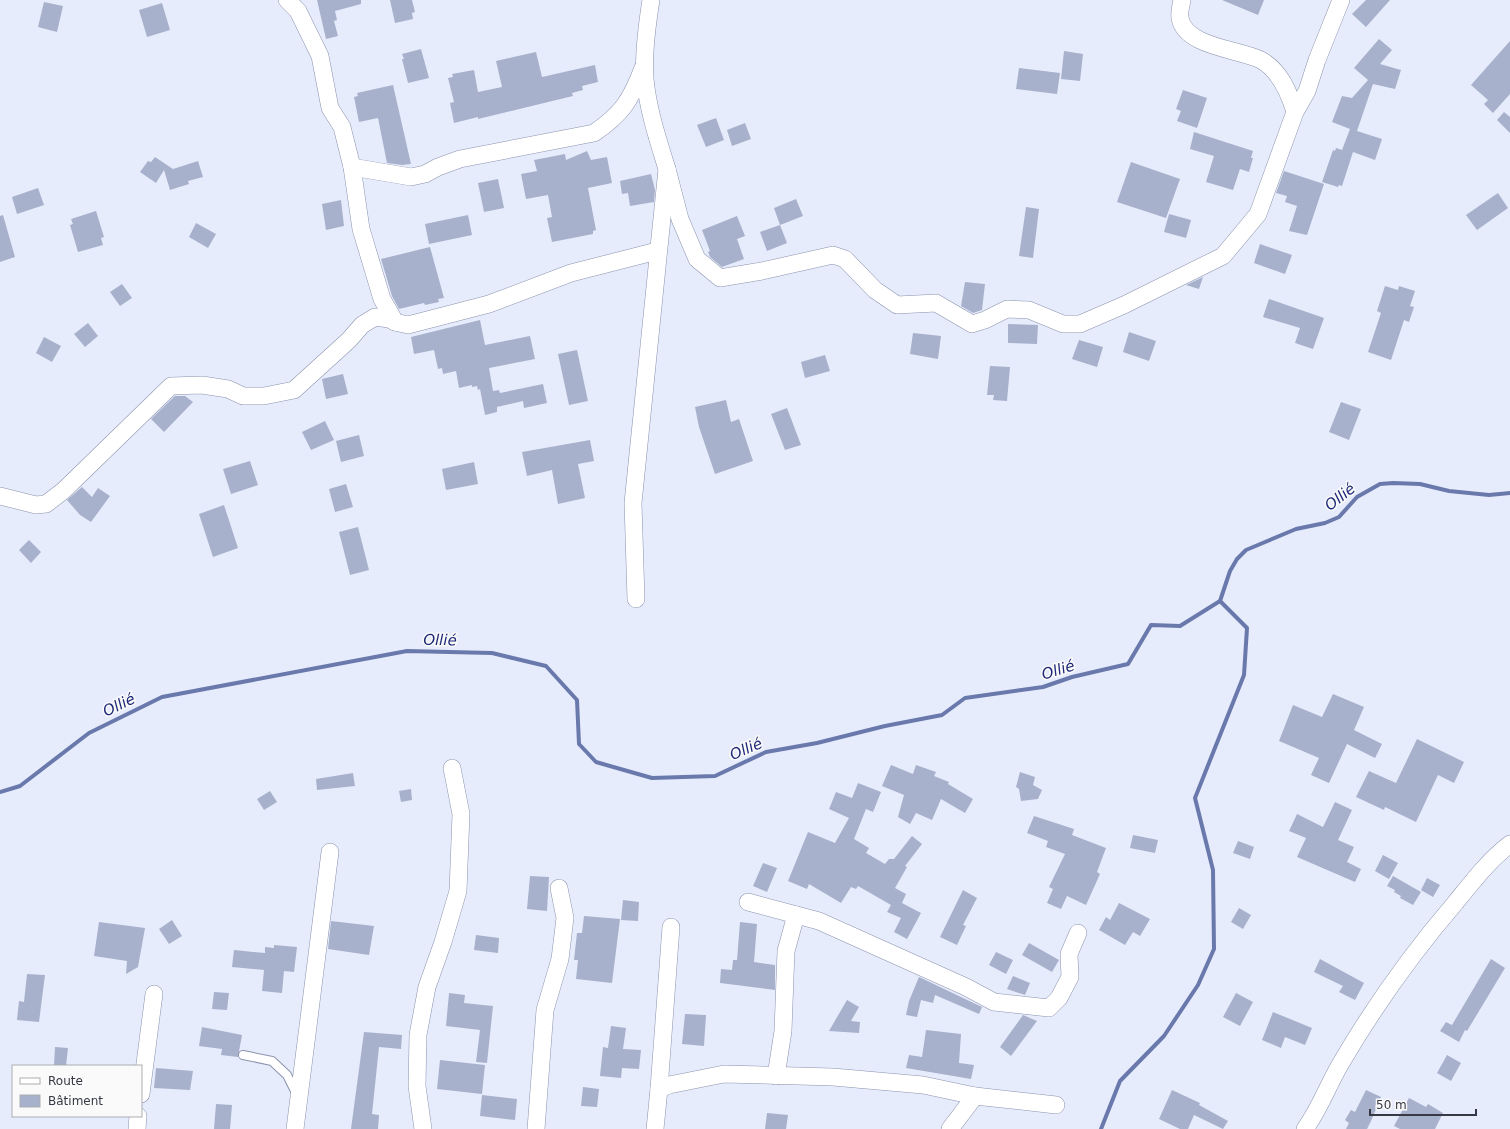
<svg xmlns="http://www.w3.org/2000/svg" width="1510" height="1129" font-family="'DejaVu Sans',sans-serif">
<style>
.lines{fill:none;stroke-linecap:round;stroke-linejoin:round}
.stream{stroke:#6a79ac;stroke-width:4}
.building{fill:#a8b1cb}
.service-casing{stroke:#8b93ac;stroke-width:10}
.minor-casing{stroke:#8b93ac;stroke-width:18}
.service{stroke:#fff;stroke-width:8}
.minor{stroke:#fff;stroke-width:17}
.labels{text-anchor:middle;dominant-baseline:central;stroke-width:3;stroke-linejoin:round;paint-order:stroke}
.water-label{font-size:15px;font-style:italic;fill:#1c2876;stroke:#fafafa}
</style>
<rect width="100%" height="100%" fill="#e7ecfd"/>
<g class="lines">
<!-- stream -->
<g class="stream">
<polyline points="0,792 20,786 89,733 162,697 407,651 492,653 546,666 577,700 579,744 596,762 652,778 715,776 766,752 817,743 885,726 942,715 965,698 1043,687 1072,677 1128,664 1151,625 1180,626 1220,601 1230,571 1237,559 1246,550 1296,529 1325,523 1339,517 1357,497 1380,484 1393,483 1420,484 1449,491 1489,495 1510,493"/>
<polyline points="1101,1129 1120,1081 1164,1036 1198,985 1214,949 1213,870 1195,798 1244,675 1247,628 1220,601"/>
</g>
</g>
<!-- building -->
<g class="building">
<polygon points="317,0 361,0 361,4 335,11 337,20 334,21 338,36 326,39"/>
<polygon points="390,0 412,0 415,12 412,13 413,19 395,23"/>
<polygon points="1222,0 1264,0 1258,15"/>
<polygon points="1366,0 1390,0 1366,27 1352,14"/>
<polygon points="44,2 63,6 57,32 38,27"/>
<polygon points="162,3 170,30 147,37 139,10"/>
<polygon points="1379,39 1392,50 1380,64 1401,70 1395,89 1373,84 1357,131 1382,139 1375,160 1353,152 1342,186 1339,185 1338,187 1322,182 1333,150 1335,151 1336,148 1342,150 1350,129 1332,122 1342,96 1352,98 1368,80 1354,68"/>
<polygon points="1510,41 1510,94 1493,113 1484,104 1488,100 1471,85"/>
<polygon points="421,49 429,78 408,83 402,59 404,59 402,54"/>
<polygon points="1064,51 1083,54 1080,81 1061,79"/>
<polygon points="536,52 542,77 595,65 598,82 582,86 583,90 572,93 573,96 478,119 478,117 454,123 450,103 454,102 448,78 453,77 452,74 474,70 478,92 502,87 496,61"/>
<polygon points="1019,68 1060,73 1057,94 1016,89"/>
<polygon points="393,85 411,164 402,165 387,163 378,118 359,122 354,97 358,96 357,93"/>
<polygon points="1183,90 1207,98 1197,128 1177,121 1181,111 1176,109"/>
<polygon points="1504,112 1510,117 1510,133 1497,120"/>
<polygon points="716,118 724,140 706,147 697,125"/>
<polygon points="745,123 751,139 732,146 727,130"/>
<polygon points="1194,132 1253,151 1251,158 1253,158 1249,172 1240,169 1233,190 1206,182 1214,156 1190,149"/>
<polygon points="587,151 591,160 607,157 612,183 588,188 596,230 593,231 593,234 552,242 547,218 552,217 548,195 526,199 521,174 537,171 534,160 565,154 566,160"/>
<polygon points="155,157 173,169 198,161 203,177 188,181 189,184 170,190 164,170 156,183 140,172 148,161 151,162"/>
<polygon points="1131,162 1180,179 1166,218 1117,202"/>
<polygon points="1284,171 1324,184 1307,235 1289,231 1297,206 1285,202 1287,196 1276,193"/>
<polygon points="651,174 655,190 654,202 630,206 628,193 622,194 620,181"/>
<polygon points="498,179 504,208 484,212 478,183"/>
<polygon points="38,188 44,205 17,214 12,197"/>
<polygon points="1498,193 1508,208 1477,230 1466,215"/>
<polygon points="796,199 803,216 780,225 774,208"/>
<polygon points="341,200 344,226 326,230 322,204"/>
<polygon points="1026,207 1039,209 1033,258 1019,256"/>
<polygon points="96,211 104,237 101,238 103,245 78,252 70,225 73,224 71,219"/>
<polygon points="1169,214 1191,220 1186,238 1164,232"/>
<polygon points="3,215 15,257 0,262 0,216"/>
<polygon points="468,215 472,235 429,244 425,224"/>
<polygon points="737,216 745,236 737,239 744,259 722,267 710,257 708,252 710,251 702,230"/>
<polygon points="196,223 216,234 208,248 189,237"/>
<polygon points="780,225 787,243 767,251 760,232"/>
<polygon points="1260,244 1292,255 1285,274 1254,263"/>
<polygon points="430,247 444,298 438,299 439,302 425,305 424,303 399,309 392,296 381,259"/>
<polygon points="1203,277 1199,289 1186,285"/>
<polygon points="965,282 985,284 982,310 973,313 961,306"/>
<polygon points="122,284 132,298 120,306 110,292"/>
<polygon points="1385,286 1398,290 1399,286 1415,291 1410,306 1414,307 1409,322 1404,320 1391,360 1368,352 1381,313 1377,311"/>
<polygon points="1269,299 1324,318 1313,349 1295,343 1300,328 1263,317"/>
<polygon points="480,320 485,345 530,336 535,359 489,368 493,391 499,390 500,393 543,384 547,403 524,408 523,401 497,407 497,412 485,415 480,389 478,390 477,386 472,387 472,385 459,388 456,371 443,374 442,368 438,369 434,350 414,354 411,337"/>
<polygon points="88,323 98,336 85,347 74,334"/>
<polygon points="1008,324 1038,325 1037,344 1008,343"/>
<polygon points="1129,332 1156,341 1149,361 1123,352"/>
<polygon points="913,333 941,336 938,359 910,354"/>
<polygon points="44,337 61,346 52,362 36,353"/>
<polygon points="1079,340 1103,347 1097,367 1072,359"/>
<polygon points="577,350 588,401 569,405 558,354"/>
<polygon points="825,355 830,371 805,378 801,362"/>
<polygon points="990,366 1010,367 1007,401 993,400 994,395 987,395"/>
<polygon points="343,374 348,394 326,399 322,379"/>
<polygon points="175,396 185,396 193,402 164,432 151,419"/>
<polygon points="726,400 731,422 739,419 753,461 715,474 699,427 695,407"/>
<polygon points="1341,402 1361,409 1349,440 1329,432"/>
<polygon points="787,408 801,445 785,450 771,414"/>
<polygon points="325,421 334,440 311,450 302,432"/>
<polygon points="359,435 364,456 341,462 336,441"/>
<polygon points="590,440 594,461 578,464 585,498 558,504 552,470 527,476 522,452"/>
<polygon points="250,461 258,485 231,494 223,469"/>
<polygon points="474,462 478,484 446,490 442,469"/>
<polygon points="346,484 353,507 335,512 329,489"/>
<polygon points="82,487 92,497 98,488 110,496 91,522 80,515 67,500"/>
<polygon points="224,505 238,548 213,557 199,514"/>
<polygon points="358,527 369,570 350,575 339,532"/>
<polygon points="29,540 41,552 31,563 19,550"/>
<polygon points="1333,694 1364,707 1354,730 1382,744 1375,758 1347,744 1329,783 1311,775 1319,758 1279,741 1293,705 1322,717"/>
<polygon points="1417,739 1464,762 1454,783 1438,775 1416,822 1385,807 1384,810 1356,797 1369,771 1396,783"/>
<polygon points="891,765 913,774 916,765 936,772 934,776 949,782 948,784 973,799 965,813 941,799 932,820 916,813 910,824 898,817 904,795 882,786"/>
<polygon points="1020,772 1035,777 1033,785 1042,790 1038,799 1021,801 1019,789 1016,787"/>
<polygon points="353,773 355,786 317,790 316,779"/>
<polygon points="858,783 881,792 873,812 866,809 854,839 869,848 866,853 885,864 889,859 894,859 912,836 922,844 905,866 907,867 895,888 906,894 902,903 921,913 907,939 894,932 901,918 887,912 891,905 858,886 856,889 851,887 841,903 809,884 807,889 788,881 808,832 835,843 849,818 829,809 836,792 852,798"/>
<polygon points="411,789 412,800 401,802 399,791"/>
<polygon points="270,791 277,802 264,810 257,799"/>
<polygon points="1335,802 1352,810 1338,840 1354,847 1347,862 1361,869 1355,882 1297,857 1306,838 1289,831 1297,814 1323,827"/>
<polygon points="1034,816 1074,829 1072,835 1106,848 1097,872 1100,874 1086,905 1067,896 1061,909 1047,903 1053,889 1049,887 1065,854 1046,847 1048,841 1027,833"/>
<polygon points="1133,835 1158,840 1155,853 1130,848"/>
<polygon points="1238,841 1254,847 1250,859 1233,853"/>
<polygon points="1383,855 1398,863 1389,879 1375,871"/>
<polygon points="763,863 777,868 767,892 753,886"/>
<polygon points="530,876 549,877 547,911 527,909"/>
<polygon points="1393,876 1421,892 1413,905 1400,898 1401,896 1394,892 1395,890 1387,886"/>
<polygon points="1427,878 1440,885 1433,897 1421,890"/>
<polygon points="963,890 977,898 963,925 966,926 957,945 940,937"/>
<polygon points="623,900 639,902 638,921 621,920"/>
<polygon points="1119,903 1150,919 1140,936 1133,932 1125,945 1099,930 1106,917 1110,920"/>
<polygon points="1239,908 1251,915 1243,929 1231,922"/>
<polygon points="584,916 620,919 612,983 576,979 578,960 574,960 577,933 582,933"/>
<polygon points="172,920 182,936 169,944 159,929"/>
<polygon points="331,921 374,926 369,955 328,949"/>
<polygon points="99,922 145,928 138,967 126,974 127,961 94,956"/>
<polygon points="740,922 757,924 754,962 775,965 775,990 720,983 721,969 732,970 733,960 737,960"/>
<polygon points="476,935 499,938 498,953 474,950"/>
<polygon points="1029,943 1059,960 1052,972 1022,955"/>
<polygon points="274,945 297,947 294,972 284,971 282,993 262,991 264,970 232,967 234,950 265,953 265,947 274,948"/>
<polygon points="996,952 1013,960 1006,974 989,965"/>
<polygon points="1320,959 1364,983 1355,1000 1339,992 1343,986 1314,972"/>
<polygon points="1491,959 1505,968 1467,1031 1465,1030 1459,1042 1440,1031 1446,1022 1452,1025"/>
<polygon points="27,974 45,975 39,1022 17,1020 19,1001 24,1002"/>
<polygon points="1013,976 1030,983 1025,995 1007,989"/>
<polygon points="919,977 982,1007 979,1014 935,995 933,1003 921,1000 917,1017 906,1015 909,1001"/>
<polygon points="214,992 229,993 227,1010 212,1009"/>
<polygon points="449,993 465,995 464,1003 493,1006 487,1063 476,1062 480,1030 446,1026"/>
<polygon points="1236,993 1253,1002 1240,1026 1223,1017"/>
<polygon points="847,1000 859,1007 851,1021 860,1022 859,1033 829,1031"/>
<polygon points="1273,1012 1312,1028 1305,1045 1285,1037 1281,1048 1262,1040"/>
<polygon points="685,1014 706,1015 704,1046 682,1044"/>
<polygon points="1023,1015 1037,1021 1011,1056 1000,1047"/>
<polygon points="611,1026 626,1028 623,1049 641,1050 639,1069 622,1068 621,1078 600,1076 603,1047 608,1048"/>
<polygon points="202,1027 242,1035 238,1057 221,1055 222,1049 199,1046"/>
<polygon points="926,1030 961,1034 959,1063 974,1065 971,1079 906,1068 909,1055 922,1057"/>
<polygon points="364,1032 402,1035 401,1049 379,1047 372,1114 379,1115 378,1129 351,1129"/>
<polygon points="55,1047 68,1048 66,1066 54,1065"/>
<polygon points="1447,1055 1461,1063 1451,1081 1437,1073"/>
<polygon points="440,1060 485,1065 482,1094 437,1089"/>
<polygon points="156,1068 193,1071 190,1090 154,1088"/>
<polygon points="583,1087 599,1089 597,1107 581,1106"/>
<polygon points="1172,1090 1200,1103 1199,1105 1228,1121 1223,1129 1194,1115 1188,1129 1180,1129 1159,1119"/>
<polygon points="1366,1090 1381,1097 1371,1121 1367,1129 1346,1129 1349,1123 1345,1120 1351,1110 1355,1112"/>
<polygon points="482,1095 517,1099 515,1120 480,1116"/>
<polygon points="1409,1098 1426,1107 1428,1104 1443,1113 1435,1129 1400,1129 1394,1126"/>
<polygon points="216,1104 232,1105 230,1129 214,1129"/>
<polygon points="767,1113 788,1115 786,1129 765,1129"/>
</g>
<g class="lines">
<!-- service casing -->
<g class="service-casing">
<polyline id="service" points="243,1055 272,1061 287,1075 296,1093"/>
</g>
<!-- minor casing -->
<g class="minor-casing">
<g id="minor">
<polyline points="287,0 298,11 320,56 330,108 342,127 352,167 361,229 382,299 395,322 408,325 489,304 571,273 657,251"/>
<path d="M 1182,0 C 1181,5 1179,13 1180,18 C 1185,47 1239,49 1261,60 C 1280,71 1289,92 1295,112"/>
<path d="M 352,167 L 411,177 L 425,174 L 438,167 L 460,159 L 594,133 C 622,114 631,100 643,68"/>
<polyline points="667,169 680,219 697,259 720,278 762,271 833,255 845,259 875,290 897,305 936,303 972,324 985,320 1007,309 1029,310 1063,324 1080,324 1124,305 1223,256 1258,214 1295,112 1307,91 1317,60 1341,0"/>
<polyline points="0,496 36,505 46,504 63,491 171,386 202,385 228,389 243,396 264,396 294,390 349,340 362,325 375,317 389,319 395,322"/>
<path d="M 636,599 L 633,503 L 667,169 C 658,140 648,110 645,79 C 643,54 647,25 651,0"/>
<polyline points="748,902 819,921 966,987 994,1002 1049,1008 1059,998 1070,977 1069,954 1078,933"/>
<polyline points="776,1076 783,1031 786,951 796,915"/>
<polyline points="659,1089 669,1085 724,1074 833,1077 923,1085 975,1096 1056,1105"/>
<polyline points="141,1094 154,994"/>
<polyline points="137,1129 138,1116"/>
<polyline points="295,1129 330,852"/>
<polyline points="423,1129 417,1086 418,1035 427,987 443,942 458,891 461,814 452,768"/>
<polyline points="536,1129 545,1010 560,959 565,918 559,888"/>
<polyline points="655,1129 659,1089 671,927"/>
<polyline points="950,1129 975,1096"/>
<path d="M 1305,1129 C 1320,1108 1328,1085 1341,1063 C 1375,1005 1413,952 1456,902 C 1473,881 1489,860 1510,844"/>
</g>
</g>
<!-- service -->
<use href="#service" class="service"/>
<!-- minor -->
<use href="#minor" class="minor"/>
</g>
<g class="labels">
<!-- water labels -->
<g class="water-label">
<text transform="translate(1340 497) rotate(-38)">Ollié</text>
<text transform="translate(440 640) rotate(1)">Ollié</text>
<text transform="translate(1058 670) rotate(-17)">Ollié</text>
<text transform="translate(119 705) rotate(-26)">Ollié</text>
<text transform="translate(746 749) rotate(-23)">Ollié</text>
</g>
</g>
<!-- legend -->
<rect x="12" y="1065" width="130" height="52" fill="#fafafa" stroke="#acadb1"/>
<rect x="20" y="1078" width="20" height="6" fill="#ffffff" stroke="#acadb1"/>
<text x="48" y="1085" font-size="12" fill="#363944">Route</text>
<rect x="20" y="1095" width="20" height="12" fill="#a8b1cb" stroke="#acadb1"/>
<text x="48" y="1105" font-size="12" fill="#363944">Bâtiment</text>
<!-- scale -->
<path d="M1370 1109v6h106v-6" fill="none" stroke="#363944" stroke-width="2"/>
<text x="1376" y="1109" font-size="12" fill="#363944" stroke="#fafafa" stroke-width="3" paint-order="stroke">50 m</text>
</svg>
